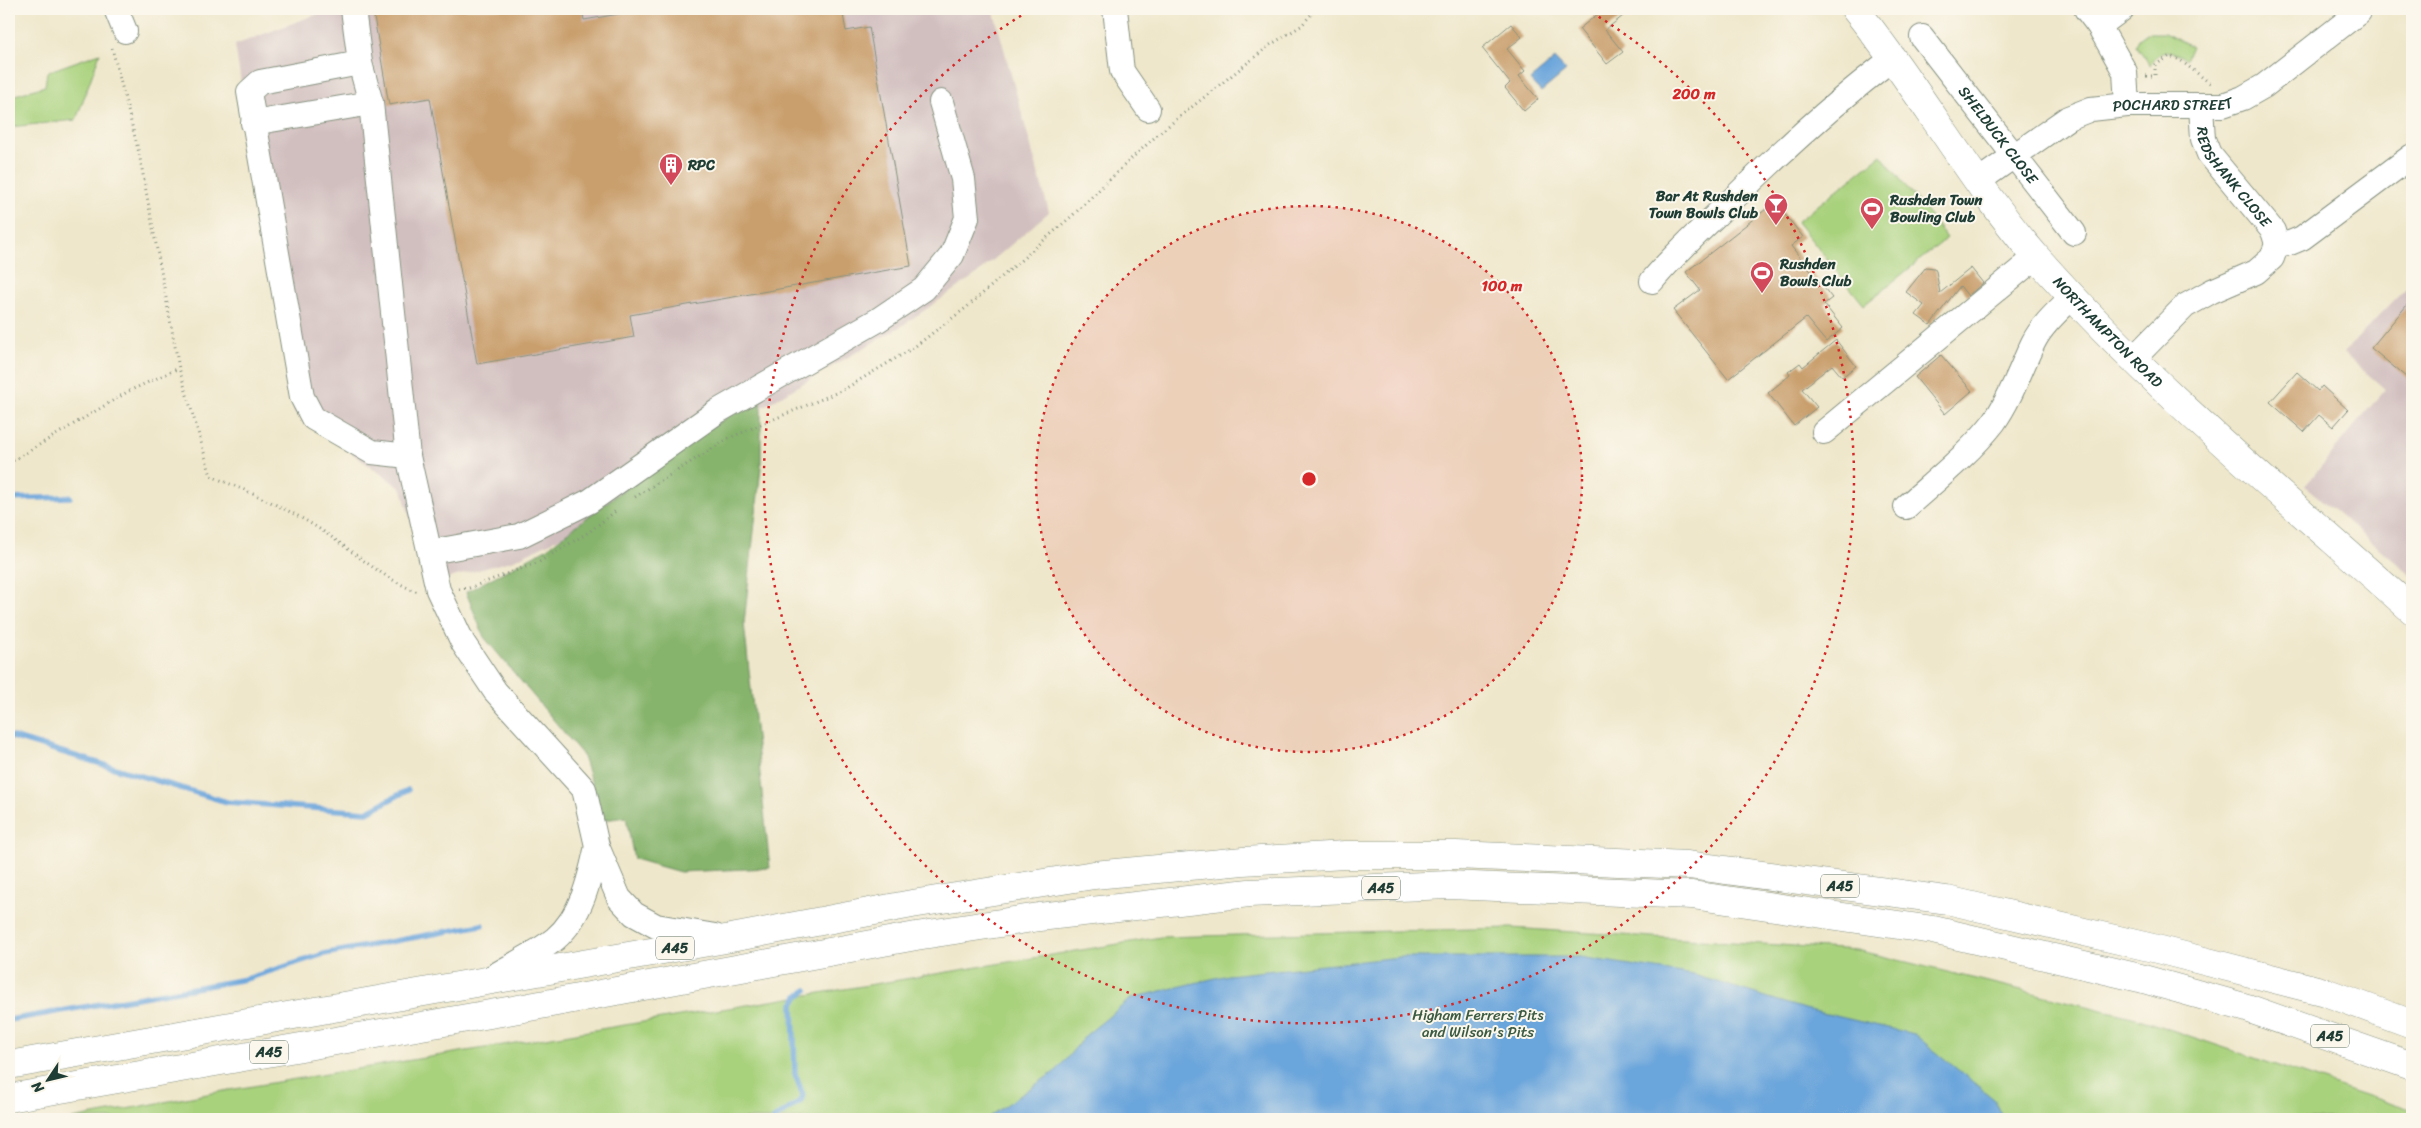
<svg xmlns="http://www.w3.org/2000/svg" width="2421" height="1128" font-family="Sriracha,sans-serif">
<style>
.industrial{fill:#d1bfbf}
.green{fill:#a9d27d;stroke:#648858}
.forest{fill:#86b46c;stroke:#527850}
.water{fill:#6ba5db;stroke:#457188}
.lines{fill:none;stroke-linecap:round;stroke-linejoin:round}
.stream{stroke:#6ba5db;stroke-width:5.5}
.building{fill:#c99f6d}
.minor-casing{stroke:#879280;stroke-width:26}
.major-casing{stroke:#879280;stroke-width:29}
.highway-casing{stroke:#879280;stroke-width:29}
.path{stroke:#879280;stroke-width:3;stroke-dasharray:1 4;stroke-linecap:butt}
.minor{stroke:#fff;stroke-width:24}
.major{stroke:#fff;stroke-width:28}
.highway{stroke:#fff;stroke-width:28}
.ring{fill:none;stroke:#d62828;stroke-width:2.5;stroke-dasharray:2.5 5}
.labels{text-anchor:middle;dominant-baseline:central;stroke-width:4;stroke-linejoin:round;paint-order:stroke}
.shield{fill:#fbf7ec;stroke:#61756b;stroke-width:1}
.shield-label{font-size:14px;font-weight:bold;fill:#1f3d34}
.street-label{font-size:15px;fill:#1f3d34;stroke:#fbf7ec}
.poi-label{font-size:15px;font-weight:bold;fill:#1f3d34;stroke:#fbf7ec;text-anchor:start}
.park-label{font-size:15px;fill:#3b5b43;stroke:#fbf7ec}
.centre{fill:#d62828;stroke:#fbf7ec;stroke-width:2.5}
.ring-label{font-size:15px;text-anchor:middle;font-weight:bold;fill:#d62828;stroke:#fbf7ec;stroke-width:4;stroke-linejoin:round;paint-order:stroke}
</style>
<rect width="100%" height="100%" fill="#fbf7ec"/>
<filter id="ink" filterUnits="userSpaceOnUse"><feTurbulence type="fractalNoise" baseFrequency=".02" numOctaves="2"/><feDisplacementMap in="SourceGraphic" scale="10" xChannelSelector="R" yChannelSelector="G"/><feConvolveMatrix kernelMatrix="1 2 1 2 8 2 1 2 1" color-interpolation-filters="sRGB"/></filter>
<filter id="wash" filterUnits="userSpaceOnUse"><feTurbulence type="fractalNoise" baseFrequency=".0096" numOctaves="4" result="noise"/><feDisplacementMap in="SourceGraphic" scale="20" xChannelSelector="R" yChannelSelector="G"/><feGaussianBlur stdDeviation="1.12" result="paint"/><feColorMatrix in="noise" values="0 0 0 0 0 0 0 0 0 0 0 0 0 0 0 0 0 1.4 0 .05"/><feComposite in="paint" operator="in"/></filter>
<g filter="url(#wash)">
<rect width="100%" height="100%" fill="#efe7cb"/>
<!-- industrial -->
<g class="industrial">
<polygon points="320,9 993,9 1049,212 977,274 903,325 764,406 679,451 575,530 514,560 428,584 402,489 294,412 235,45 320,13"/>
<polygon points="2412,282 2412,576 2305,486 2385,389 2343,353"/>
</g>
<!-- green -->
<g class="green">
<path d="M 2147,33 L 2164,33 L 2192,46 L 2186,60 C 2173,47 2159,50 2150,65 L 2136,45 L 2139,39 Z"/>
<polygon points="100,53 76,120 9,127 9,97 45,86 47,72"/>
<polygon points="1881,155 1947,238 1864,305 1797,222"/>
<polygon points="1511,928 1857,950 2136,1018 2412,1111 2412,1119 72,1119 229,1090 1161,937"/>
</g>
<!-- forest -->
<polygon class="forest" points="761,398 761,467 744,623 770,868 680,872 634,859 626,817 604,820 582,754 484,637 466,592 546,549 688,440"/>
<!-- water -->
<g class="water">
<polygon points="1555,59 1566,71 1541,92 1530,80"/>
<polygon points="1400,957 1580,957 1694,975 1805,1009 1914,1034 1995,1100 2004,1119 986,1119 1057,1070 1086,1035 1132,998 1228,975"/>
</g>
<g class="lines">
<!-- stream -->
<g class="stream">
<polyline points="9,499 70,497"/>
<polyline points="9,736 227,802 367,812 408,790"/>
<polyline points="9,1020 246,979 324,954 482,925"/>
<polyline points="774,1119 801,1101 803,1095 795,1074 793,1004 798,996 807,990"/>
</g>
</g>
<g id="blocks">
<!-- building -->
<g class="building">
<polygon points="413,9 582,9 584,20 648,9 842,9 846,31 869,27 911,266 630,315 634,337 477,364 430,98 389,105 374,17"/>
<polygon points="1604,9 1632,9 1605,30 1623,52 1607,64 1579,29"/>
<polygon points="1511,24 1522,37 1507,49 1525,71 1519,76 1538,99 1524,111 1505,88 1510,83 1482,48"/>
<polygon points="1775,202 1803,237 1791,246 1832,298 1824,304 1843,328 1826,342 1806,318 1728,379 1673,310 1700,290 1686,272"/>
<polygon points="1926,267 1934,268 1936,271 1940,293 1971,268 1983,283 1968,296 1960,286 1930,325 1916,315 1924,305 1906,292"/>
<polygon points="2412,299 2412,382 2371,348"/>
<polygon points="1836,340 1856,366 1842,377 1832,365 1802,389 1817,407 1794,426 1768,393 1790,375 1788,372 1800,363 1803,367"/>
<polygon points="1941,355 1972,391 1945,414 1915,377"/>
<polygon points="2297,372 2318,391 2322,386 2348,410 2333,427 2319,415 2304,432 2270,402"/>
</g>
</g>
</g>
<g filter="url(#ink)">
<use href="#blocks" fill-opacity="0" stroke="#879280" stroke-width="1"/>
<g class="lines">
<!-- minor casing -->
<g class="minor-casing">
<g id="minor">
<polyline points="116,9 125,31"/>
<polyline points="353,9 360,63 371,103 408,456"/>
<polyline points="1115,9 1122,71 1148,109"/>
<polyline points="2086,9 2099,26 2125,72 2127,105"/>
<polyline points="2099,26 2122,9"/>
<path id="s1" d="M 1922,37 L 2074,233"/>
<polyline points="360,63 260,82 249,92 302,397 313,418 372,452 408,456 438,590 463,643 495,691 584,789 597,846 619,898 634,914 656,926 715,936"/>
<path id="s2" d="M 2201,106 L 2203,139 L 2209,154 L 2273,231 L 2277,244"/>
<polyline points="253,123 371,103"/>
<path id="s3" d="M 1977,182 L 2068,118 L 2091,109 L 2127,105 L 2223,105 L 2243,98 L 2264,86 L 2359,12"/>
<polyline points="2277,244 2290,243 2302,238 2412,156"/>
<path d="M 1652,281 C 1676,252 1704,227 1732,200 C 1783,150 1835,102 1892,59"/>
<polyline points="2133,359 2185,306 2212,291 2256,272 2272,258 2277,244"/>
<polyline points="1824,432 2036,257"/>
<path d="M 1906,507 C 1936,480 1969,454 1994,422 C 2011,398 2020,370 2033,343 C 2042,325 2058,311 2072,297"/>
<polyline points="430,552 519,536 590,501 718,411 878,320 924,289 952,255 967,218 963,179 941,102"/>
<path d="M 489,979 C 510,966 536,954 555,939 C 582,916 590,878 597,846"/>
</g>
</g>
<!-- major casing -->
<g class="major-casing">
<g id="major">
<path id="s4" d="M 1855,9 C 1920,89 1970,181 2038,259 C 2151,387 2285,497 2412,610"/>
</g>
</g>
<!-- highway casing -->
<g class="highway-casing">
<g id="highway">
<polyline points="9,1065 731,938 912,904 1094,875 1243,861 1345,855 1456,855 1688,865 1947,900 2153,948 2325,992 2412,1024"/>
<polyline points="9,1098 513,1010 916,936 1039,917 1249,893 1449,885 1692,895 1933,930 2140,978 2247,1008 2412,1066"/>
</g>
</g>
<!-- path -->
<g class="path">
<path d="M 112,48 L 139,153 L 179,368 L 211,476 C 247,491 285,507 318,528 C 351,549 381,578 418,592"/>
<polyline points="2146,76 2155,76 2155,65 2170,56 2180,60 2211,84"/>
<polyline points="9,463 129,391 179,368"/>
<polyline points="635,497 729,438 843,390 913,348 967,307 1073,215 1133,157 1163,130 1270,45 1301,26 1316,9"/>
<polyline points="459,589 469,588 539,562 589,532 617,510"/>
</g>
<!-- minor -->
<use href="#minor" class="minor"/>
<!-- major -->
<use href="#major" class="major"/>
<!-- highway -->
<use href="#highway" class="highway"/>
</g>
</g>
<!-- distance rings -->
<circle cx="1309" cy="479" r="273" fill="#d62828" fill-opacity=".12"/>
<g class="ring">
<circle cx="1309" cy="479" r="273"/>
<path d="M1586 9A545 545 0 1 1 1032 9"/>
</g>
<!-- icons -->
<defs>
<g id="building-pin" transform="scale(1.25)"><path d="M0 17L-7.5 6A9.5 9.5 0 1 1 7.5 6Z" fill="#d1495b" stroke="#fbf7ec"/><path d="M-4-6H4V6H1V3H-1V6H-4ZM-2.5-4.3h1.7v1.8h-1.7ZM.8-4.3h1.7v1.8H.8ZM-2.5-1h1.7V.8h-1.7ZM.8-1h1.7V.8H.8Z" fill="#fff"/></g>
<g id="bar-pin" transform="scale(1.25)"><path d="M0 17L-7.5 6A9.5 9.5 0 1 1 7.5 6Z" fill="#d1495b" stroke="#fbf7ec"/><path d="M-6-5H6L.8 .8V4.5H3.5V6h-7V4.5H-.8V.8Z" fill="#fff"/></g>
<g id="stadium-pin" transform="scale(1.25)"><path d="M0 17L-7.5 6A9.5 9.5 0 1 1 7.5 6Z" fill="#d1495b" stroke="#fbf7ec"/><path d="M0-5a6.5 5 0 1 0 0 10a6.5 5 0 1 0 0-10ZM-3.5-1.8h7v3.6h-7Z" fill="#fff"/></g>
</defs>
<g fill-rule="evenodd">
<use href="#building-pin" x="671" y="165"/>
<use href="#bar-pin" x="1776" y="205"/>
<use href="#stadium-pin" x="1872" y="209"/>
<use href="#stadium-pin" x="1762" y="273"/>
</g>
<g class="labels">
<!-- shield labels -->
<g class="shield">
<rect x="1821" y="874.5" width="38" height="23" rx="4"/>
<rect x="1362" y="876.5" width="38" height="23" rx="4"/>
<rect x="656" y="936.5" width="38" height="23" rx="4"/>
<rect x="2311" y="1024.5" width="38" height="23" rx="4"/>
<rect x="250" y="1040.5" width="38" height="23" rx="4"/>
</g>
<g class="shield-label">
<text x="1840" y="886">A45</text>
<text x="1381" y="888">A45</text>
<text x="675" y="948">A45</text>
<text x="2330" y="1036">A45</text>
<text x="269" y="1052">A45</text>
</g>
<!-- street labels -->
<g class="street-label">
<text stroke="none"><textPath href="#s3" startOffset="218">POCHARD STREET</textPath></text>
<text stroke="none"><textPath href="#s1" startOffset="124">SHELDUCK CLOSE</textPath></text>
<text stroke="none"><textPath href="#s2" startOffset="81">REDSHANK CLOSE</textPath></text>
<text stroke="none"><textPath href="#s4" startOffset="411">NORTHAMPTON ROAD</textPath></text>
</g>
<!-- poi labels -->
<g class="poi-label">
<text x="688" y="165">RPC</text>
<text x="1758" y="196" text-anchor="end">Bar At Rushden<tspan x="1758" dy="17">Town Bowls Club</tspan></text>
<text x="1890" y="200">Rushden Town<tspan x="1890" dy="17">Bowling Club</tspan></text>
<text x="1780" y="264">Rushden<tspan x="1780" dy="17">Bowls Club</tspan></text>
</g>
<!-- park labels -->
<g class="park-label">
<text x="1478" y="1015">Higham Ferrers Pits<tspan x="1478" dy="17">and Wilson's Pits</tspan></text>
</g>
</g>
<circle cx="1309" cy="479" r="8" class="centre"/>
<g class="ring-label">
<text x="1694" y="99">200 m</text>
<text x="1502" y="291">100 m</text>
</g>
<!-- margin -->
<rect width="2421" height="1128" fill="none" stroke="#fbf7ec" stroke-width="30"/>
<!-- north arrow -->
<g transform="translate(48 1080) rotate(235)" stroke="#fbf7ec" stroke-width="4" paint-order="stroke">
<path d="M0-4L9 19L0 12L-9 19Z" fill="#1f3d34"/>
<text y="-8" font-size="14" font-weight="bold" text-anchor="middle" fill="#1f3d34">N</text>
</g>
</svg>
